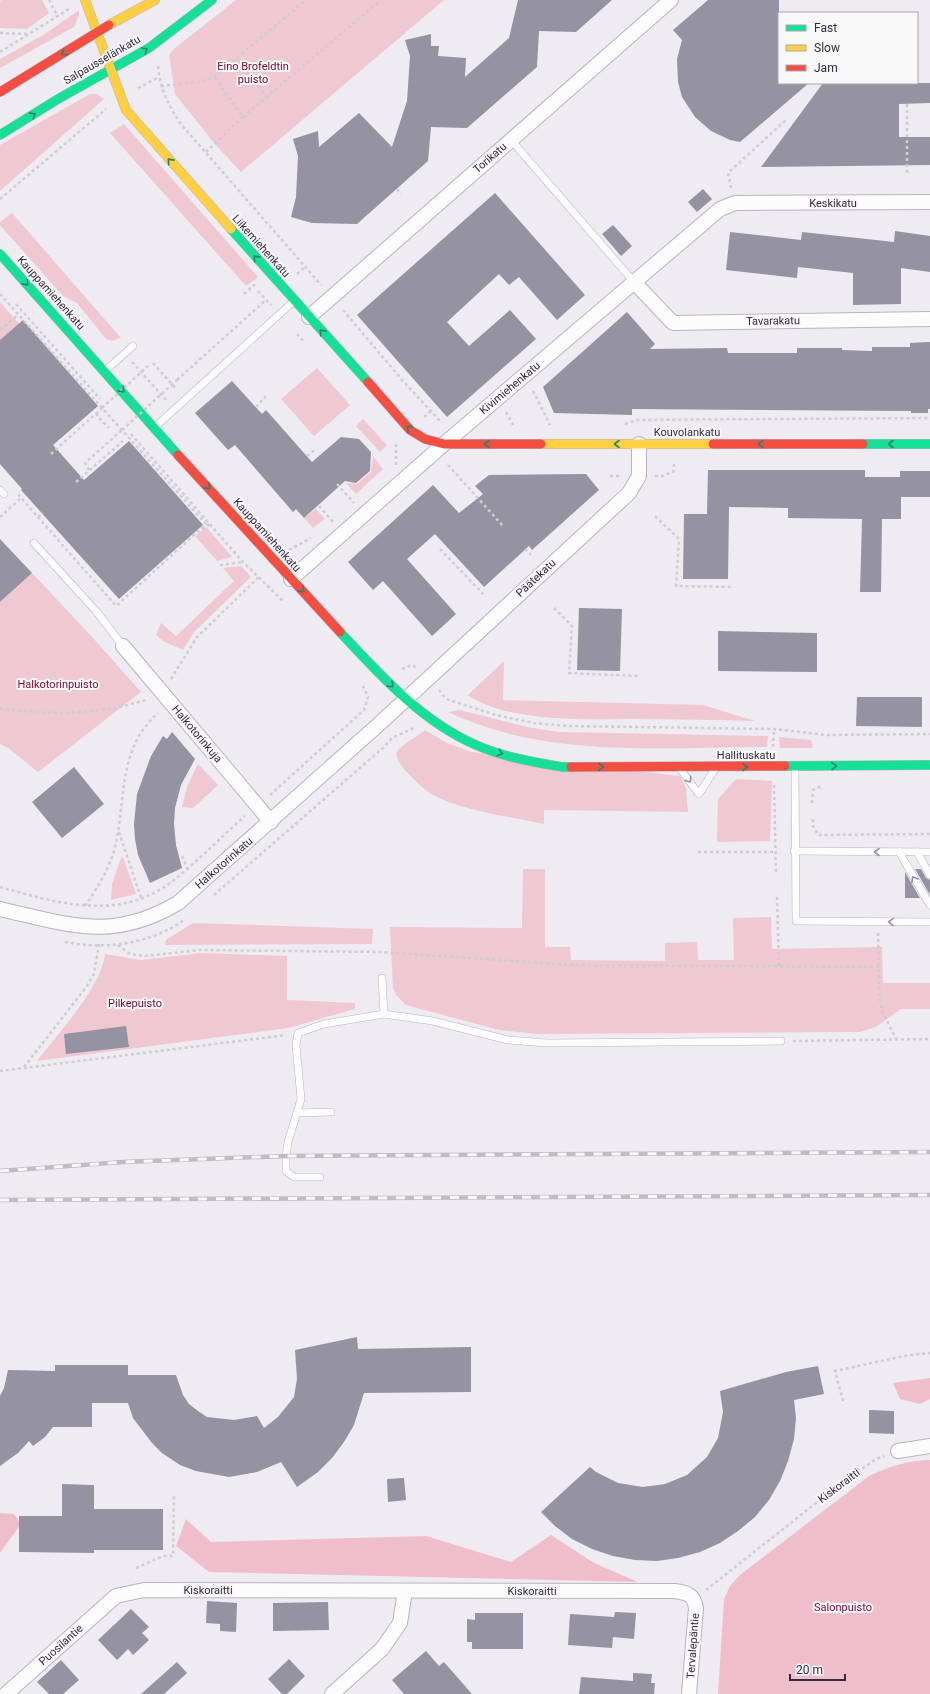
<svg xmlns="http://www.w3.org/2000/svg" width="930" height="1694" font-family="Roboto,sans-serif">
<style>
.green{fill:#f0c8d2}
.forest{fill:#f0becb}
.building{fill:#9592a1}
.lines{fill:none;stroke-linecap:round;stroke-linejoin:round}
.lane-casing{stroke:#bab3c2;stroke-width:8}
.street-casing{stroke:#bab3c2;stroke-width:16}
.fast-casing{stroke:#bab3c2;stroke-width:10}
.slow-casing{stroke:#bab3c2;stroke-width:10}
.jam-casing{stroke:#bab3c2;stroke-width:10}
.path{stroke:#cfccd2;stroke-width:2.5;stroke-dasharray:3 3;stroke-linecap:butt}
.lane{stroke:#fcfcfd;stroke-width:7}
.street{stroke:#fcfcfd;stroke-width:14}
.fast{stroke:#16e098;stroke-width:9}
.slow{stroke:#ffcf43;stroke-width:9}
.jam{stroke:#f24e42;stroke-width:9}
.rail-casing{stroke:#bfbdc2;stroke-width:4.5}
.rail{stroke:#f8f8f8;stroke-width:3;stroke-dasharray:9;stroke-linecap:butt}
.path-bridge{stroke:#cfccd2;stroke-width:2.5;stroke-dasharray:3 3;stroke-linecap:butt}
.oneway{stroke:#26846d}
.oneway2{stroke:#9892a0}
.labels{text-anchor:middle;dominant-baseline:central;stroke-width:4;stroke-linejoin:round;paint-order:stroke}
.street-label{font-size:11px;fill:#352842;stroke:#f8f8f8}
.park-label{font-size:11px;fill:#720a30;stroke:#f8f8f8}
</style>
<rect width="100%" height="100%" fill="#eeebf2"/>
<!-- green -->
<g class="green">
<polygon points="2,0 42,0 49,13 27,29 0,28 0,1"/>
<polygon points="236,0 444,0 241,172 214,143 175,94 169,55 175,48"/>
<polygon points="79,10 79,15 74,27 0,68 0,59 45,34"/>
<polygon points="90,94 96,94 104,99 0,191 0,145"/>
<polygon points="124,124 258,277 246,286 110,133"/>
<polygon points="12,213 121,338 112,341 106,339 77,303 63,296 0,225 0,222"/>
<polygon points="0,302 21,326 0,345"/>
<polygon points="317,368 350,405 314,436 281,399"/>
<polygon points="363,419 387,445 380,452 356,426"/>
<polygon points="373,456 383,469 356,494 346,483 357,484 371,472"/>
<polygon points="316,509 325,519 313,528 304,518"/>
<polygon points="206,527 232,557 217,561 195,536"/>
<polygon points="241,566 251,577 194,632 183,650 163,641 156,635 161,623 176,636 234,581 223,568"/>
<polygon points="32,573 93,638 141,692 38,772 8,748 0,744 0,602"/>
<path d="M 504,661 L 503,700 L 703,705 L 755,721 C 716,720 678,719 639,719 C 591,719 507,723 468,695 Z"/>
<path d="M 460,710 L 527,727 L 559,732 L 768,736 L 767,747 C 661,747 547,759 448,712 Z"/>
<path d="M 425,730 L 445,742 L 471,752 L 680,776 L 686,788 L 688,812 L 544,810 L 544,824 C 510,816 456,811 427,791 C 419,785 412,778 405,770 C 401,765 395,758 397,752 C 398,747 420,735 425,730 Z"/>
<polygon points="779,737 811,740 813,748 780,748"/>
<polygon points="198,764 218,785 193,808 182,807 187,787"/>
<polygon points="736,779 772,781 770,841 717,842 718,799"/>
<polygon points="123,857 136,894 111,900 112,884 121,858"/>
<polygon points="523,869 545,869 545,947 570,947 571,960 665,961 665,943 697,942 698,960 734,960 733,918 771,917 772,949 882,947 883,983 930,983 930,1009 901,1009 876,1027 859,1032 537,1034 499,1030 406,1005 396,995 393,988 390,927 522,928"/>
<polygon points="193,923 373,929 372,944 165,945 166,940"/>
<path d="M 202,953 L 287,956 L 287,1000 L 355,1003 L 355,1009 L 288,1028 L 37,1061 C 59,1032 101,988 105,954 L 141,960 Z"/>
</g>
<!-- forest -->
<g class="forest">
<polygon points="930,1378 930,1399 920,1404 900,1399 893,1383"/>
<path d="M 930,1460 L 930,1694 L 718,1694 L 724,1599 L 730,1586 L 740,1575 L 869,1476 C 890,1466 907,1461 930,1460 Z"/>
<polygon points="0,1513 14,1514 21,1524 0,1553"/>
<polygon points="186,1519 211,1542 426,1536 511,1562 551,1535 594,1563 638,1582 209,1572 176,1546"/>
</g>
<!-- building -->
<g class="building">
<polygon points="518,0 612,0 576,32 539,31 537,67 467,128 431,127 428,161 357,224 312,223 291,217 296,197 298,156 293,139 318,131 319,147 359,113 392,147 407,101 410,56 405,40 431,34 431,46 439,46 438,56 466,58 465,77 509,38"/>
<polygon points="708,0 779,0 779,83 809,83 740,142 730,140 711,131 695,117 682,97 678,82 677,59 682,40 673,30"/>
<polygon points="823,83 930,83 930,103 899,104 899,137 930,137 930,165 761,167"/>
<polygon points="703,189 712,199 697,212 688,202"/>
<polygon points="495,193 585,295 557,320 519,277 509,285 499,274 447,322 469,346 510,310 536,339 447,417 357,315"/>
<polygon points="613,225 632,246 621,256 602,234"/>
<polygon points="895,231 930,236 930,272 901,268 901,304 853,305 853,273 798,267 797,278 726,270 730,232 801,240 802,232 894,242"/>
<polygon points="627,312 655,344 650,349 727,348 728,353 797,353 797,348 842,348 842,350 872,351 872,347 910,347 910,343 930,342 930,409 928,409 928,413 911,413 911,411 632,409 632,415 554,413 543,387"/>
<polygon points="23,320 98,406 53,445 84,480 129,441 203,525 119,599 21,490 22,489 0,464 0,340"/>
<polygon points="232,381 262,414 266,410 312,462 341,437 359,439 371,452 370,471 356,483 345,481 304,518 296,509 293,512 235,445 228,450 195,413"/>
<polygon points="708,470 865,470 865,477 900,477 900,471 930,471 930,497 901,497 901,519 882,519 881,592 860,592 862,519 788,518 788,508 729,507 728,579 683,579 684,514 707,514"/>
<polygon points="586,474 599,490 532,550 529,546 484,587 435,534 407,559 456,614 432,636 383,581 373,590 348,562 433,485 459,513 483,494 475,486 489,475"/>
<polygon points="0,539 32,573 0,602"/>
<polygon points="579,608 622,609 620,671 577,670"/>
<polygon points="718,631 817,633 817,672 718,671"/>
<polygon points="857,697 922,697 922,727 856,726"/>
<polygon points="172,732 195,759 181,785 175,808 174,824 176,845 182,868 150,883 138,855 135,839 134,824 137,794 151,756 163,736 167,739"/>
<polygon points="74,767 104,804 62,838 32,802"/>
<polygon points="915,869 921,869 926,878 930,880 930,895"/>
<polygon points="905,872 920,898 905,898"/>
<polygon points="126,1026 129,1047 66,1054 64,1034"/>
<polygon points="357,1337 358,1349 471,1347 471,1392 364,1393 354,1425 344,1442 332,1458 318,1472 297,1487 281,1462 257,1472 229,1477 196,1471 180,1465 162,1453 152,1443 133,1418 128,1403 92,1403 92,1427 53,1427 45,1437 33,1446 29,1441 18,1453 0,1466 0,1396 4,1388 8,1370 55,1371 55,1365 128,1365 128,1375 176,1375 183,1395 189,1404 198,1411 207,1417 234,1420 257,1416 264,1428 278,1417 294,1397 297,1379 295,1350"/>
<polygon points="818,1366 824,1394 794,1400 796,1418 794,1439 788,1461 780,1481 769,1500 755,1517 738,1531 720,1543 700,1552 678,1558 657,1561 635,1560 613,1556 592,1549 572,1539 555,1526 541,1512 590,1467 596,1472 618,1483 643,1487 665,1484 687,1475 707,1457 718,1438 723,1412 720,1391 786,1372"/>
<polygon points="869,1410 894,1411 894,1434 869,1433"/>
<polygon points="404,1478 406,1500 388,1502 387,1479"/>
<polygon points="62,1484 94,1485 94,1509 163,1509 163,1550 94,1550 94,1553 19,1552 19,1516 62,1516"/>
<polygon points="207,1601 237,1603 236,1632 220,1631 220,1624 206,1623"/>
<polygon points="328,1602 329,1630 273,1631 273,1603"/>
<polygon points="131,1609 149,1627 142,1633 149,1640 133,1655 128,1649 117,1660 98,1640"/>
<polygon points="615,1612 636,1613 634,1639 613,1637 612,1648 568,1645 570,1614 614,1617"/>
<polygon points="475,1613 523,1613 523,1649 472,1649 472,1642 467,1642 467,1619 475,1620"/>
<polygon points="426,1651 439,1666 444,1662 472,1694 404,1694 392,1680"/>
<polygon points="289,1659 305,1676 287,1694 282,1694 268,1679"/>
<polygon points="61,1660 79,1680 63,1694 49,1694 37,1682"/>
<polygon points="177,1662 187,1673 164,1694 141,1694"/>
<polygon points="633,1673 652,1674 651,1683 655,1683 654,1694 579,1694 581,1677 633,1681"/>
</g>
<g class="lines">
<!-- lane casing -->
<g class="lane-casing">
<g id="lane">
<polyline points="511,140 634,282"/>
<polyline points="105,371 133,346"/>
<polyline points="155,427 294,301"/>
<polyline points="0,490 4,494"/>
<polyline points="34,543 96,611 123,646"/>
<polyline points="795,768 796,921 930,922"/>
<polyline points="680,769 699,794 715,769"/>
<polyline points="794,851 930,852"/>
<polyline points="899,852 930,905"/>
<polyline points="917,852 930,875"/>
<polyline points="382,978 384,1014 433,1021 508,1040 547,1043 781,1041"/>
<polyline points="297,1113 331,1112"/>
<polyline points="320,1177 294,1177 286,1171 286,1156 288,1142 301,1099 296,1045 298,1033 324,1024 384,1014"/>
</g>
</g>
<!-- street casing -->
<g class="street-casing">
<g id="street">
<polyline points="634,282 673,323 930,319"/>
<polyline points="309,317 671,0"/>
<polyline points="291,579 444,444 720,209 735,203 930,202"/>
<polyline points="123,646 271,822"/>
<path d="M 0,909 C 70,925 112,942 178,903 L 378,725 L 629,493 L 639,476 L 639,444"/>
<polyline points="898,1451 930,1446"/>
<path d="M 6,1694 L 116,1596 L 144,1590 L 675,1591 C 688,1593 694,1595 696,1608 L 689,1694"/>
<polyline points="332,1694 382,1649 400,1623 405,1591"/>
</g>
</g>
<!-- fast casing -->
<g class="fast-casing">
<g id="fast">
<polyline points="0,135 58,99 149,48 212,0"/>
<polyline points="231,229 368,382"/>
<polyline points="0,254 178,455"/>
<polyline points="863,444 930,444"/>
<path d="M 340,632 C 380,675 421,721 476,745 C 503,757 533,762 562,767 L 571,767"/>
<polyline points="785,766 930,765"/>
</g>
</g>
<!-- slow casing -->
<g class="slow-casing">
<g id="slow">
<polyline points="85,0 126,110 231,229"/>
<polyline points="109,25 155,0"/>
<polyline points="541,444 713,444"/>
</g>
</g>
<!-- jam casing -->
<g class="jam-casing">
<g id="jam">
<polyline points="0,92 109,25"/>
<polyline points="368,382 410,430 425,439 444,444 541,444"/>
<polyline points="713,444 863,444"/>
<polyline points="178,455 340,632"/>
<polyline points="571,767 785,766"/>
</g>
</g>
<!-- path -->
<g class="path">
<polyline points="49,0 57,15"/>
<polyline points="0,33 29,34"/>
<polyline points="0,52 69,9"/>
<polyline points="236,58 267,97"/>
<path d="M 158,66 C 160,88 168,105 180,123 L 321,285"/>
<polyline points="161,86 199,82 214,77 306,0"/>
<polyline points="138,88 159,77"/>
<polyline points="907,104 907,174"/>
<polyline points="243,117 381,0"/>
<polyline points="206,152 243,117 214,77"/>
<polyline points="731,188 728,173 786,120"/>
<polyline points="397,189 401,194"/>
<polyline points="0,199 106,109"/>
<polyline points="297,274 305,267"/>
<polyline points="258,291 271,305"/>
<polyline points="0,294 206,524 116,606 17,493"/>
<polyline points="244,294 254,285 255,287"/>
<polyline points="16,304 100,399"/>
<polyline points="343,310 403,381 442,423"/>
<polyline points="0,330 18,315"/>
<polyline points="297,334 304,342"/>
<polyline points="132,362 166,400"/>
<polyline points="153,363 177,390"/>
<polyline points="177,380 266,300"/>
<polyline points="533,391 550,425"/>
<polyline points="256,407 266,396"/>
<polyline points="506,412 513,425"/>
<polyline points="97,413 97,416 109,428"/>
<polyline points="424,417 431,411"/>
<polyline points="625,424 637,420 930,418"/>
<polyline points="131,434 243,562 284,602"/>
<polyline points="51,454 102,408"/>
<polyline points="307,456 316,449"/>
<polyline points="396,465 396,444"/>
<polyline points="448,465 503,526"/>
<polyline points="89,470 85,463 122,430"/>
<polyline points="610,476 620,476"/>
<polyline points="655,476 663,476 674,471 674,462"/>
<polyline points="76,482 123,441"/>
<polyline points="337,484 354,503"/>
<polyline points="319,506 333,522"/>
<polyline points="655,516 679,539 676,586 733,587"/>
<polyline points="38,517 43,513"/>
<polyline points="202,529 210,524"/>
<polyline points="440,549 485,596"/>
<polyline points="525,549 531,555"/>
<polyline points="289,550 311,538"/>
<polyline points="220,565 243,562"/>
<polyline points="554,608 572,626 569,673 638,676"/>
<polyline points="402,669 412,665 417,668"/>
<polyline points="171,679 197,637 260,576"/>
<polyline points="439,690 446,699 496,715 534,723 570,726 774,729 827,735 930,734"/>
<path d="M 0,708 C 36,714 74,714 110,709 C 122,707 134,703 146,700"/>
<polyline points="773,747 774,729"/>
<polyline points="774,785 776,875"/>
<polyline points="270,795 364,710 368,697 363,686"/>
<polyline points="812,803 813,790 822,786"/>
<polyline points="813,819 813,826 818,835 930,834"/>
<polyline points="119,832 141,898"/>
<polyline points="698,852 776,852"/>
<polyline points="182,856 187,868"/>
<path d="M 0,887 C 60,904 121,922 174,880 C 199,860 221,837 245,816"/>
<polyline points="214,895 384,747 392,738 414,728"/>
<polyline points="777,897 779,966"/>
<path d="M 85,906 C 98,887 111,866 116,843 C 126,796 118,749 158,713"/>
<polyline points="878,933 880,1002 883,1013 896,1039"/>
<path d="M 65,942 C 106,950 150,944 184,920"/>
<polyline points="118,945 130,954 145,956 200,950 382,952 571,965 882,967"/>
<polyline points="793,1041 930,1039"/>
<polyline points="24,1067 87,986 94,974 99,944"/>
<polyline points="0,1071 286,1035"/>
<polyline points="843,1401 835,1371 909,1355 930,1353"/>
<polyline points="136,1568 163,1556 173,1556 174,1495"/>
<polyline points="706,1590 835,1488 876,1459 884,1456"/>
</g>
<!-- lane -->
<use href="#lane" class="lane"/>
<!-- street -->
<use href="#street" class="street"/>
<!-- fast -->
<use href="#fast" class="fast"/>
<!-- slow -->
<use href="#slow" class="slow"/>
<!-- jam -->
<use href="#jam" class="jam"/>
<!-- rail casing -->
<g class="rail-casing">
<g id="rail">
<polyline points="0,1171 123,1162 286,1156 930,1152"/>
<polyline points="0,1200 930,1195"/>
</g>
</g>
<!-- rail -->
<use href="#rail" class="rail"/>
<!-- path-bridge -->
<g class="path-bridge">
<polyline points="102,408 148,366"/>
<polyline points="122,430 177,380"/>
<polyline points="0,517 21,498"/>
</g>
</g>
<!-- one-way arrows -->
<defs><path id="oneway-chevron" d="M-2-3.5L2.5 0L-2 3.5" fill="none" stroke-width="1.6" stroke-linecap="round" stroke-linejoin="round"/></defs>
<g class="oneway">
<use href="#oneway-chevron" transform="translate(145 50) rotate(-31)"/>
<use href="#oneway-chevron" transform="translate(64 53) rotate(149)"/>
<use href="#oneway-chevron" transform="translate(33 115) rotate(-32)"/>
<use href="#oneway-chevron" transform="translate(170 161) rotate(-132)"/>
<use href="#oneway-chevron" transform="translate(256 258) rotate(-132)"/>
<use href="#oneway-chevron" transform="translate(26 283) rotate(48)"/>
<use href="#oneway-chevron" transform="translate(322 332) rotate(-132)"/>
<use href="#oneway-chevron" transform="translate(122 390) rotate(48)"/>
<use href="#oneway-chevron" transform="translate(409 428) rotate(-138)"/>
<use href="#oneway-chevron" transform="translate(487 444) rotate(180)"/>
<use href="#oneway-chevron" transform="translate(617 444) rotate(180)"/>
<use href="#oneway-chevron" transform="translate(761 444) rotate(180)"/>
<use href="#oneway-chevron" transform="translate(891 444) rotate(180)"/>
<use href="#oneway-chevron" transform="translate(208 487) rotate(48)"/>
<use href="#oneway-chevron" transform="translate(302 590) rotate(45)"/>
<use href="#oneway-chevron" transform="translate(391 685) rotate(44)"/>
<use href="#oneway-chevron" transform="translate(500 753) rotate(18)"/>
<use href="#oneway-chevron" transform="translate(834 766) rotate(-1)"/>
<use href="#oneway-chevron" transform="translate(601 767)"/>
<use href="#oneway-chevron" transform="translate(745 767)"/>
</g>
<g class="oneway2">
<use href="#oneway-chevron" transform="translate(689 780) rotate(53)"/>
<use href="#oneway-chevron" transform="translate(877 852) rotate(-180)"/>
<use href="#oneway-chevron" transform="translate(914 879) rotate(-120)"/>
<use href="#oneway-chevron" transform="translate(891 922) rotate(-179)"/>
</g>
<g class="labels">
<!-- street labels -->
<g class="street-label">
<text transform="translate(102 60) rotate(-30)">Salpausselänkatu</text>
<text transform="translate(490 158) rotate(-41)">Torikatu</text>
<text x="833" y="203">Keskikatu</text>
<text transform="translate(261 246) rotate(48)">Liikemiehenkatu</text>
<text transform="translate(51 293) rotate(48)">Kauppamiehenkatu</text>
<text transform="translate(773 321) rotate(-1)">Tavarakatu</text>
<text transform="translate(510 388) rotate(-40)">Kivimiehenkatu</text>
<text x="687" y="432">Kouvolankatu</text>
<text transform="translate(267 535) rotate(48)">Kauppamiehenkatu</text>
<text transform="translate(536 578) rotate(-43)">Päätekatu</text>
<text transform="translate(197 734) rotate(50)">Halkotorinkuja</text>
<text x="746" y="755">Hallituskatu</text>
<text transform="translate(224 863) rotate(-41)">Halkotorinkatu</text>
<text transform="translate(839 1486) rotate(-37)">Kiskoraitti</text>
<text x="208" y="1590">Kiskoraitti</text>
<text x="532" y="1591">Kiskoraitti</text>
<text transform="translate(61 1645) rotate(-42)">Puosilantie</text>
<text transform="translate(693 1646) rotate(-86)">Tervalepäntie</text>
</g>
<!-- park labels -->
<g class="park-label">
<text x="253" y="66">Eino Brofeldtin<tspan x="253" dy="13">puisto</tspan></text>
<text x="58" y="684">Halkotorinpuisto</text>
<text x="135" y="1003">Pilkepuisto</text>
<text x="843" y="1607">Salonpuisto</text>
</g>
</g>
<!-- legend -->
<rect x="778" y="12" width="140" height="72" fill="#f8f8f8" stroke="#aaa5af"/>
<rect x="786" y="25" width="20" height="6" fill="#16e098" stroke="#aaa5af"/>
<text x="814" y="32" font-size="12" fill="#352842">Fast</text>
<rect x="786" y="45" width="20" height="6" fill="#ffcf43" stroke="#aaa5af"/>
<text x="814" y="52" font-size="12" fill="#352842">Slow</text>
<rect x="786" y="65" width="20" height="6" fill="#f24e42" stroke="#aaa5af"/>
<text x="814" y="72" font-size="12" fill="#352842">Jam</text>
<!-- scale -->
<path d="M790 1674v6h55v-6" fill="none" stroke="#352842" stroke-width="2"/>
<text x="796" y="1674" font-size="12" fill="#352842" stroke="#f8f8f8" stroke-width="3" paint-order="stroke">20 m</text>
</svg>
